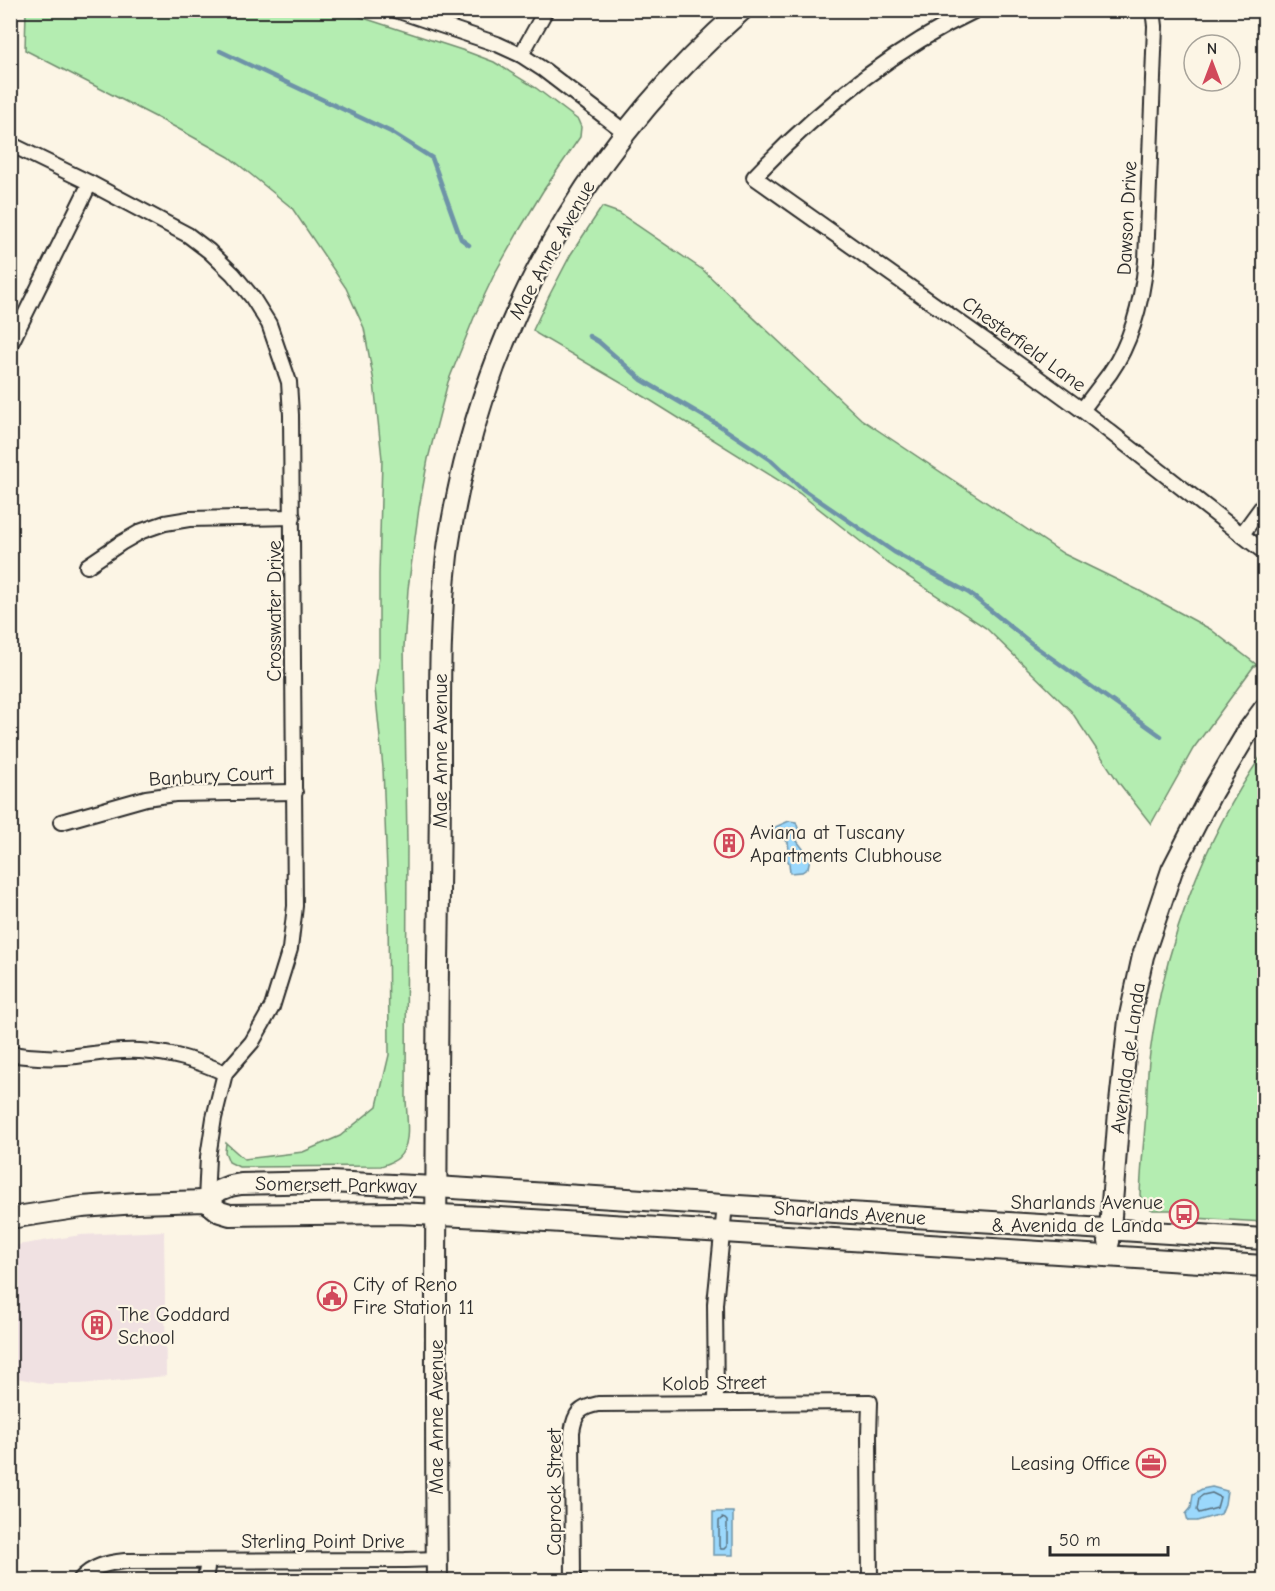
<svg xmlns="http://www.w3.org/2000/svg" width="1275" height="1591" font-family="'Comic Neue',sans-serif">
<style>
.built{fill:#f0e1e2}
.green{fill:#b4edb1;stroke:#708c6e;stroke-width:1.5}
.water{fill:#9bd8fc;stroke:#6e93a8;stroke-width:1.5}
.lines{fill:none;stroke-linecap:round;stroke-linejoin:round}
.shore{stroke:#58707f;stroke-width:1.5}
.stream{stroke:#6e93a8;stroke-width:4.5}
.street-casing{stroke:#2b2b2b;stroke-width:18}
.secondary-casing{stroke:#2b2b2b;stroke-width:24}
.street{stroke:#fcf5e5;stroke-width:14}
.secondary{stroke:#fcf5e5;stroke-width:20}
.labels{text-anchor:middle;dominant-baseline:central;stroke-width:4.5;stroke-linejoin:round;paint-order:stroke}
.street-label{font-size:20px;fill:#2b2b2b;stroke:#fcf5e5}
.poi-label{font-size:20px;fill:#2b2b2b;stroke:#fcf5e5;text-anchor:start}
</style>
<rect width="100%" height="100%" fill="#fcf5e5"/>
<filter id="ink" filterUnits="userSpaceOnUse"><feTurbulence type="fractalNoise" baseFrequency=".0167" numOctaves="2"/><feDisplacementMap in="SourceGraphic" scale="12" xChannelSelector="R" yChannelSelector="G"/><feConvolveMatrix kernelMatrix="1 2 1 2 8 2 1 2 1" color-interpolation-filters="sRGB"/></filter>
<g filter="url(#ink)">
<!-- built -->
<polygon class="built" points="164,1231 166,1376 80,1384 48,1384 11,1377 11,1246 81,1235"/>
<!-- green -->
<g class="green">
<path d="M 26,11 L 342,11 L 465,51 L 494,62 L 536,88 L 578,120 L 581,127 L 580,137 L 543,191 L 520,229 L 495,273 L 475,315 L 448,382 L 428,459 L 419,508 L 408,589 L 404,647 L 407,842 L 406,1097 C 406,1116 413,1144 398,1158 C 394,1162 387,1164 381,1166 L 239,1167 L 229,1162 L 225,1152 L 226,1143 L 244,1159 L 303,1152 L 340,1136 L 377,1106 L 389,1055 L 388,897 L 383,768 L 375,688 L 379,657 L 379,574 L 382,459 L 374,382 L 364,328 L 346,288 L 292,208 L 254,177 L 229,157 L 175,127 L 25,50 Z"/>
<polygon points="602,207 619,213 703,270 861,419 1064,554 1138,590 1210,629 1257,665 1254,666 1193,749 1151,824 1119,783 1071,711 986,628 889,564 799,493 645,397 537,334 533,330 549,296 571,254"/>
<path d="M 1264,752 L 1264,1222 L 1194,1218 L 1192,1210 L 1153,1210 L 1145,1206 L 1140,1195 C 1141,1168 1144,1140 1146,1113 C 1147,1093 1147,1073 1150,1053 C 1164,947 1203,839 1264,752 Z"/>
</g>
<!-- water -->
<g class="water">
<polygon points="789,821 796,822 799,831 797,841 810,858 808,868 802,872 790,873 789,863 786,857 789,851 788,842 774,834 773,828"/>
<polygon points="1212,1487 1227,1491 1225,1504 1221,1514 1197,1521 1188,1521 1186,1514 1191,1508 1193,1494 1202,1489"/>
<rect x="713" y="1512" width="20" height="43"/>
</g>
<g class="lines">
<!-- shore -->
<g class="shore">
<polygon points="1212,1493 1220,1497 1217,1508 1199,1513 1197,1510 1199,1498 1203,1495"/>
<polygon points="722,1518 725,1519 727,1521 727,1546 724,1549 721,1549 719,1546 719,1521"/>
</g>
<!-- stream -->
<g class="stream">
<polyline points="220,51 391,132 432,158 461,239 469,245"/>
<polyline points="589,336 599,342 642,380 717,424 771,460 801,488 894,552 969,593 1036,647 1161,736"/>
</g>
<!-- street casing -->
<g class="street-casing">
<g id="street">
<polyline points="396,10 497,44 521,55 544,70 625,132"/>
<path d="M 976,10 C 891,50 818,110 754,177 L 1027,370 L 1082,410 L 1264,552"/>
<polyline points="521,55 546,10"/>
<polyline points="10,144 90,183 188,235 209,251 233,274 252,297 269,324 289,382 291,415 295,906 290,949 272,1007 252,1042 225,1073 214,1118 208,1157 206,1201"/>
<polyline points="12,341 90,183"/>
<path d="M 1082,410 C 1091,398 1101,385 1110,373 C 1133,340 1142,300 1146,261 L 1155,26 L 1153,10"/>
<polyline points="1242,534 1264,504"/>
<polyline points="87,566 121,543 142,531 165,523 189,519 293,517"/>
<polyline points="61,822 146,798 175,794 295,792"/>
<path d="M 10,1054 C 29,1057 48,1058 66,1057 C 91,1055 115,1049 140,1051 C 172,1053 196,1060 225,1073"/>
<polyline points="716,1403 715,1304 725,1205"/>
<path d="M 80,1580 C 92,1566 107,1563 125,1561 L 405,1560 L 437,1559"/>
<polyline points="205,1580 208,1561"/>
<path d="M 573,1580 L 572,1432 C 575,1413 579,1408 598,1404 L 870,1402 L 869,1436 L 870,1580"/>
</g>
</g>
<!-- secondary casing -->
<g class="secondary-casing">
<g id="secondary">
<polyline points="206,1201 220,1190 230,1186 241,1184 329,1182 436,1187 1264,1239"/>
<polyline points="10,1218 82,1207 137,1203 206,1201 220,1212 230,1215 396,1213 483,1217 1264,1266"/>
<polyline points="1109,1242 1119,1112 1129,1020 1143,956 1172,870 1212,792 1250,728 1264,709"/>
<path d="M 437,1580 C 435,1375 436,1169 438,964 C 439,897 440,830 440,764 C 440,694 439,625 447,555 C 451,525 457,495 464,465 C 507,289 604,130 742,10"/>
</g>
</g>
<!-- street -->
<use href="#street" class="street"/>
<!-- secondary -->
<use href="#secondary" class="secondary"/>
</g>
</g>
<!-- icons -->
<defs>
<g id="building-ring" transform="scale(1.5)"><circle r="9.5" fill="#fcf5e5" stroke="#d1495b" stroke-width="1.5"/><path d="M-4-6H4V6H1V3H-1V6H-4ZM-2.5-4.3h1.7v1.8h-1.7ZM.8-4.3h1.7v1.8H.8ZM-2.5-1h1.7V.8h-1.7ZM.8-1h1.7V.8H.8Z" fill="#d1495b"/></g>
<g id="bus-ring" transform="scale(1.5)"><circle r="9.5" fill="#fcf5e5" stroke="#d1495b" stroke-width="1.5"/><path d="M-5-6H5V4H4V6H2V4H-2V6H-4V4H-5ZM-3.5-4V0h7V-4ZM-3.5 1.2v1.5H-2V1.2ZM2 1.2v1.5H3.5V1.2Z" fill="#d1495b"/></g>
<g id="civic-ring" transform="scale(1.5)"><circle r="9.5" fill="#fcf5e5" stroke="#d1495b" stroke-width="1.5"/><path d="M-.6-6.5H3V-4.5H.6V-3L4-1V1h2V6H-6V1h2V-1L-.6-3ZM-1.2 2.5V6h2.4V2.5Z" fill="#d1495b"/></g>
<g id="office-ring" transform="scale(1.5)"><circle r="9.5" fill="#fcf5e5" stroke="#d1495b" stroke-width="1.5"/><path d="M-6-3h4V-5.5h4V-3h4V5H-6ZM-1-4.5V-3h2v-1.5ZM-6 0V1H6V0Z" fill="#d1495b"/></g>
</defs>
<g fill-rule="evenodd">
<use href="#building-ring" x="729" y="843"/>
<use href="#bus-ring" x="1184" y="1214"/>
<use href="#civic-ring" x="332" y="1296"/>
<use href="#building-ring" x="97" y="1325"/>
<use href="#office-ring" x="1151" y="1463"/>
</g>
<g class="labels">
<!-- street labels -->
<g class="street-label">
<text transform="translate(1127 218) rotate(-87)">Dawson Drive</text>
<text transform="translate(552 250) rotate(-61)">Mae Anne Avenue</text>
<text transform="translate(1024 344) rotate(36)">Chesterfield Lane</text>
<text transform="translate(274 611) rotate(-90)">Crosswater Drive</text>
<text transform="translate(440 751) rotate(-90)">Mae Anne Avenue</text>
<text transform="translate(211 776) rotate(-3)">Banbury Court</text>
<text transform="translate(1128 1058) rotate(-82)">Avenida de Landa</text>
<text transform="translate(336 1185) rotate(1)">Somersett Parkway</text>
<text transform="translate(850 1213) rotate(4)">Sharlands Avenue</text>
<text transform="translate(714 1383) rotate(-1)">Kolob Street</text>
<text transform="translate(436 1417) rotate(-90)">Mae Anne Avenue</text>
<text transform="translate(554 1492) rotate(-90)">Caprock Street</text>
<text x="323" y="1541">Sterling Point Drive</text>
</g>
<!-- poi labels -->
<g class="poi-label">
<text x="750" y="832">Aviana at Tuscany<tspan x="750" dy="23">Apartments Clubhouse</tspan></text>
<text x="1163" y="1202" text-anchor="end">Sharlands Avenue<tspan x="1163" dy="23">&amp; Avenida de Landa</tspan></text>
<text x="353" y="1284">City of Reno<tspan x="353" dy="23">Fire Station 11</tspan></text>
<text x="118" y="1314">The Goddard<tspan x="118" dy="23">School</tspan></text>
<text x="1130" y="1463" text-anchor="end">Leasing Office</text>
</g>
</g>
<!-- margin -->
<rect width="1275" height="1591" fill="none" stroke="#fcf5e5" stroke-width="36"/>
<rect x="18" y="18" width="1239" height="1555" fill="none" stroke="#2b2b2b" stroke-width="2" filter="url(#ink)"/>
<!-- north arrow -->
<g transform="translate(1212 63)"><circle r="28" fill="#fcf5e5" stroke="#a8a49b" stroke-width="1.5"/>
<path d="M0-4.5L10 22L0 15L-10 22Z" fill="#d1495b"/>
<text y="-9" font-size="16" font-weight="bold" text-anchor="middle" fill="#2b2b2b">N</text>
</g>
<!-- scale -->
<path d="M1050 1546v9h118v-9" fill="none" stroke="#2b2b2b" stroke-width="3"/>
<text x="1059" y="1546" font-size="18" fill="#2b2b2b" stroke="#fcf5e5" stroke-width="4.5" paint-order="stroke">50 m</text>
</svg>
